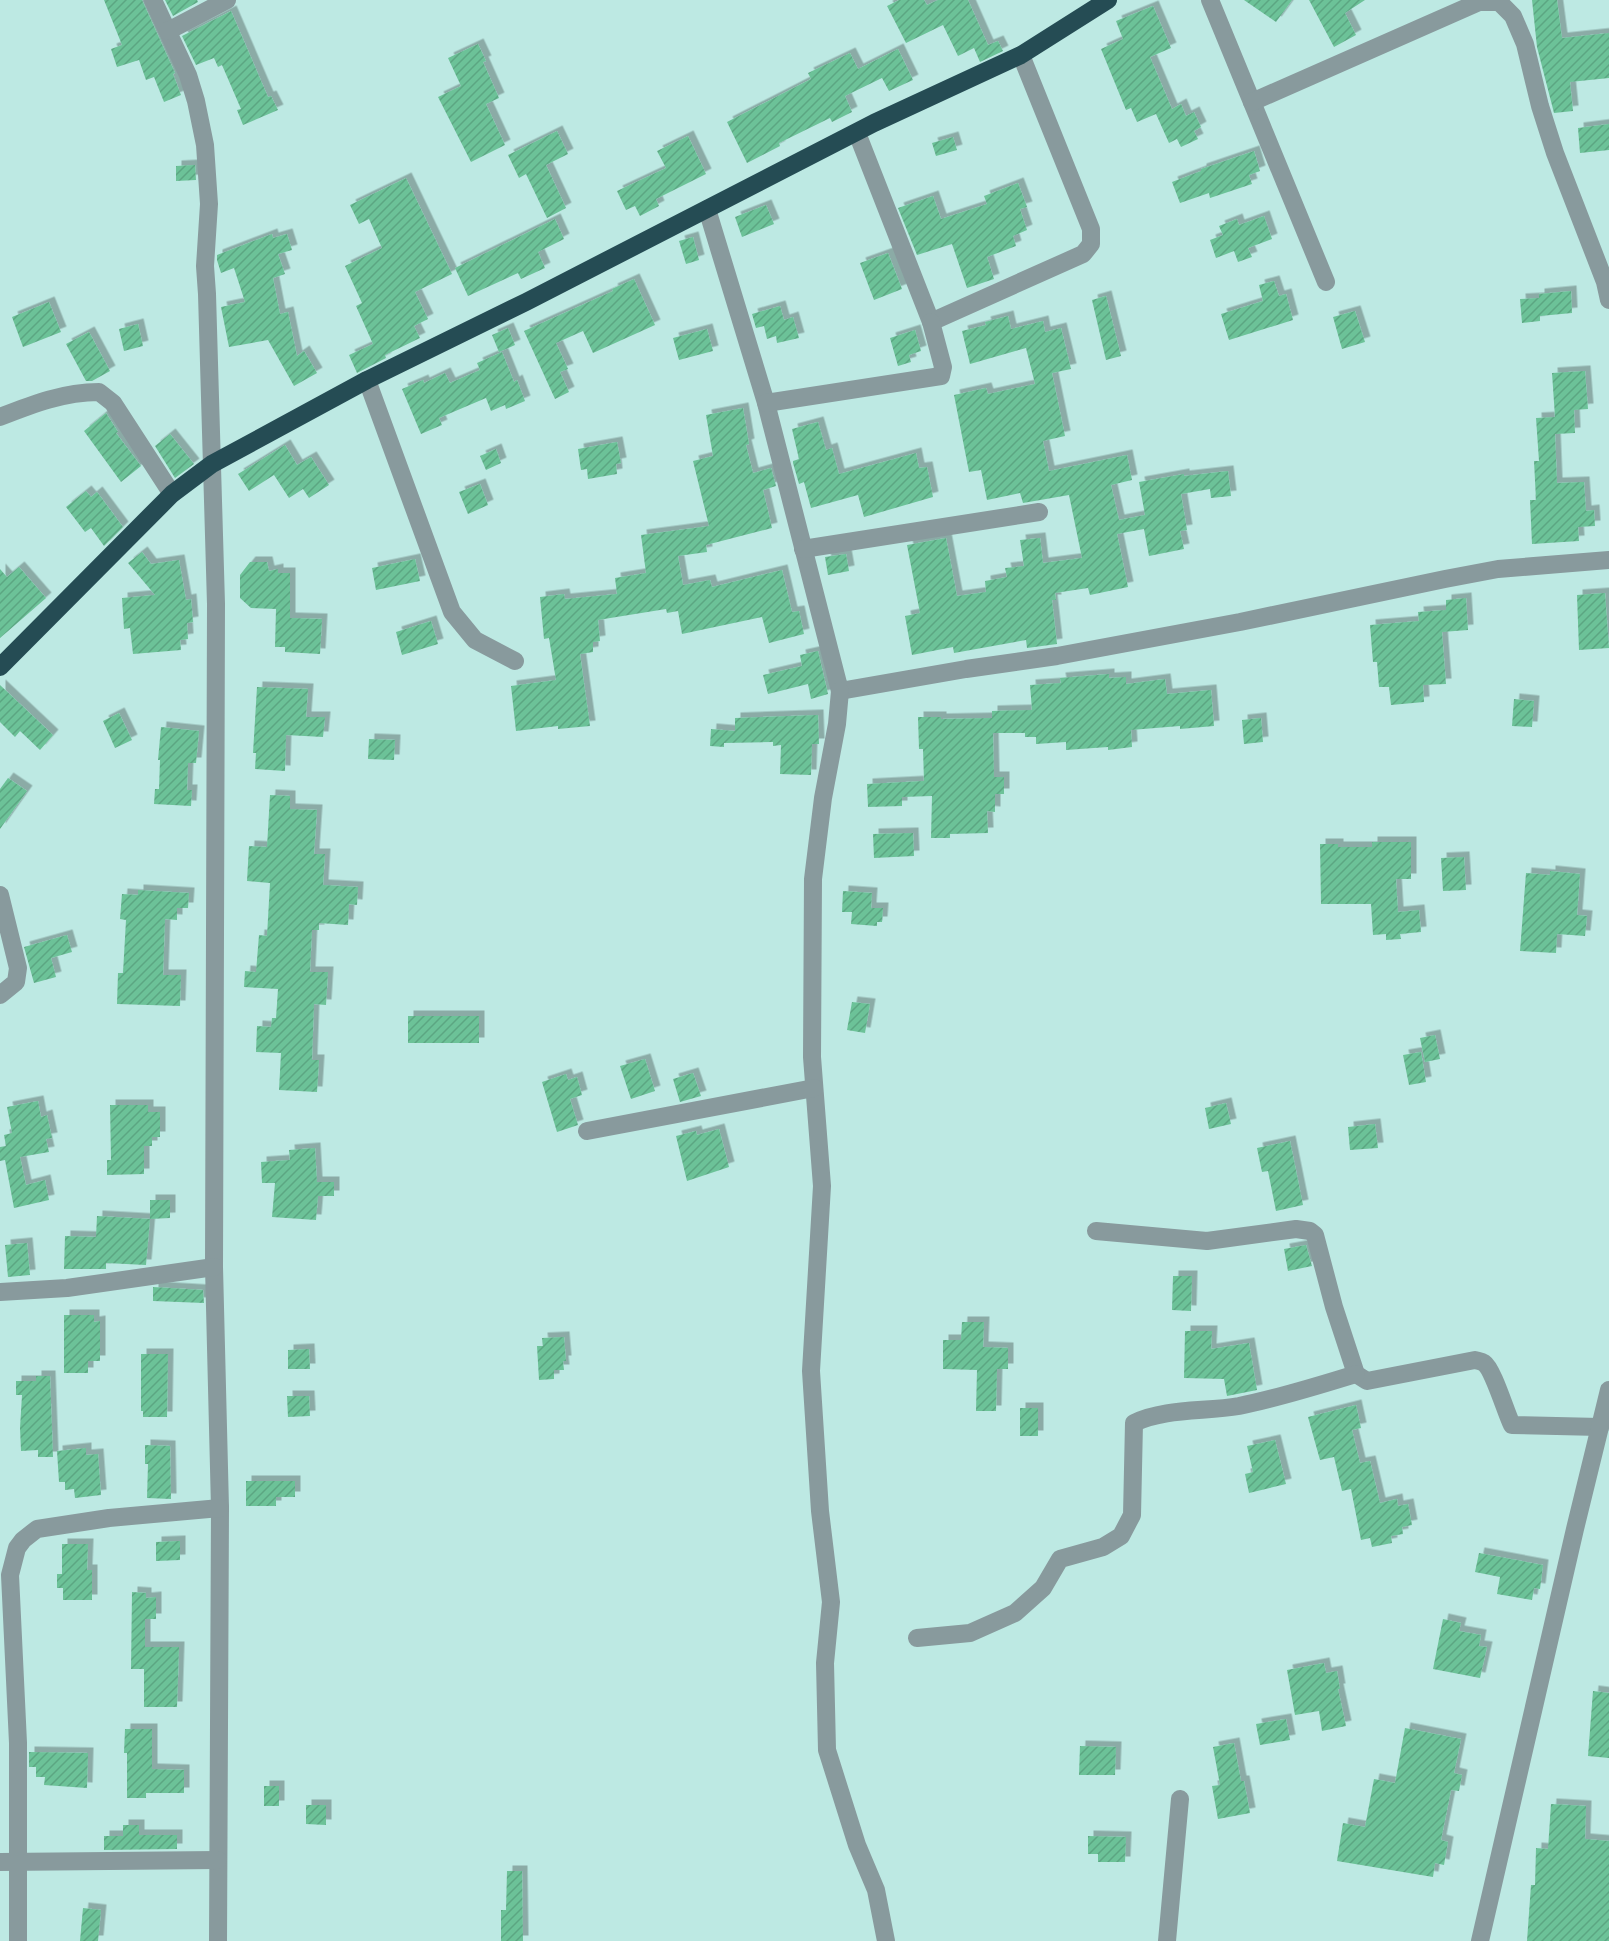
<svg xmlns="http://www.w3.org/2000/svg" width="1609" height="1941" font-family="Raleway,sans-serif">
<style>
.building{fill:url(#building-hatch);filter:url(#shadow)}
.lines{fill:none;stroke-linecap:round;stroke-linejoin:round}
.minor{stroke:#889a9d;stroke-width:18}
.highway{stroke:#254c54;stroke-width:18}
</style>
<defs>
<pattern id="building-hatch" width="6" height="6" patternUnits="userSpaceOnUse" patternTransform="scale(1.5)"><rect width="6" height="6" fill="#6cc298"/><path d="M-1 1l2-2M0 6l6-6M5 7l2-2" fill="none" stroke="#5ca682"/></pattern>
<filter id="shadow"><feDropShadow dx="5.5" dy="-5.5" stdDeviation="0" flood-color="#0004"/></filter>
</defs>
<rect width="100%" height="100%" fill="#bde9e3"/>
<!-- building -->
<g class="building">
<polygon points="104,0 142,0 175,73 173,74 181,95 164,102 154,77 146,80 139,60 117,67 111,49 122,45"/>
<polygon points="165,0 197,0 198,2 173,16"/>
<polygon points="899,0 924,0 927,5 938,0 968,0 988,45 998,41 1003,51 980,62 974,48 958,56 943,25 906,43 887,6"/>
<polygon points="1244,0 1292,0 1276,22"/>
<polygon points="1309,0 1365,0 1345,13 1356,35 1334,47"/>
<polygon points="1532,0 1557,0 1562,38 1609,33 1609,78 1570,82 1573,111 1554,113 1537,47"/>
<polygon points="1153,6 1171,48 1150,57 1172,109 1181,104 1186,116 1194,112 1201,127 1194,131 1198,139 1181,147 1177,139 1169,143 1156,114 1137,122 1131,108 1126,110 1101,49 1123,39 1116,21"/>
<polygon points="231,11 268,97 271,96 278,110 243,125 237,110 241,109 222,65 218,67 214,58 196,65 182,36"/>
<polygon points="478,44 486,61 483,62 499,98 486,104 505,145 471,162 438,97 461,86 448,58"/>
<polygon points="898,49 913,80 889,91 882,78 845,96 852,112 832,122 830,118 779,143 780,146 747,163 727,122 811,79 808,73 850,53 858,69"/>
<polygon points="1609,124 1609,150 1580,153 1578,128"/>
<polygon points="557,131 568,154 546,165 566,208 547,218 526,174 519,178 508,155"/>
<polygon points="688,136 706,174 656,199 659,206 640,216 635,206 626,210 617,191 666,168 657,151"/>
<polygon points="953,137 957,150 936,156 932,143"/>
<polygon points="1254,151 1260,171 1249,175 1252,184 1210,198 1209,193 1180,203 1172,182 1201,171 1201,169"/>
<polygon points="195,165 196,180 176,181 176,166"/>
<polygon points="406,178 452,274 415,292 428,319 414,326 420,338 385,355 386,358 357,373 349,355 373,344 356,306 362,303 345,266 382,248 369,219 359,224 350,205"/>
<polygon points="1018,183 1027,207 1020,209 1027,230 1013,236 1016,246 987,257 994,279 967,288 952,244 917,255 898,208 933,196 941,219 987,204 984,196"/>
<polygon points="766,205 774,224 742,237 735,217"/>
<polygon points="1264,216 1272,239 1248,248 1252,257 1238,262 1234,251 1216,258 1210,240 1223,235 1219,226 1237,219 1239,225"/>
<polygon points="555,219 564,239 538,252 545,268 521,279 518,273 468,296 455,268"/>
<polygon points="272,234 273,238 287,234 292,250 278,254 285,274 273,278 280,314 288,312 297,356 304,351 317,373 294,386 268,340 229,347 221,307 245,302 234,268 221,273 217,260 217,255"/>
<polygon points="693,237 699,260 686,264 679,241"/>
<polygon points="888,253 902,289 874,300 860,263"/>
<polygon points="634,279 655,325 593,353 583,331 556,343 568,369 560,372 569,392 555,399 524,331 613,291 612,289"/>
<polygon points="1274,281 1279,296 1286,294 1293,320 1229,340 1221,314 1263,301 1259,285"/>
<polygon points="1571,291 1572,313 1540,316 1540,321 1522,323 1520,299 1539,298 1539,294"/>
<polygon points="1106,296 1121,356 1106,360 1092,300"/>
<polygon points="49,302 61,332 23,347 12,317"/>
<polygon points="780,306 784,320 793,317 799,338 777,343 776,336 767,339 764,326 756,328 752,314"/>
<polygon points="1355,311 1365,342 1342,349 1333,317"/>
<polygon points="1008,316 1011,329 1043,321 1045,332 1061,328 1071,369 1052,373 1065,436 1043,441 1049,471 1127,455 1132,480 1111,485 1119,520 1145,515 1139,482 1184,474 1184,476 1228,471 1231,496 1211,498 1210,489 1181,494 1187,530 1180,531 1184,549 1149,556 1144,529 1117,534 1128,587 1090,595 1088,588 1055,593 1056,600 1052,600 1057,644 1027,648 1026,640 954,653 953,647 912,655 905,616 920,613 907,545 946,538 957,596 986,592 985,581 1007,577 1005,568 1024,566 1020,540 1040,538 1043,563 1082,558 1069,495 1023,503 1020,493 987,500 981,470 969,472 954,395 986,388 988,394 1035,384 1026,348 970,364 962,331 986,325 985,322"/>
<polygon points="138,324 143,346 124,351 119,329"/>
<polygon points="508,328 515,345 499,352 492,335"/>
<polygon points="707,329 713,351 679,360 673,338"/>
<polygon points="915,330 921,351 909,355 911,362 898,366 890,338"/>
<polygon points="89,332 110,371 92,381 86,381 66,344"/>
<polygon points="502,352 514,382 517,380 525,401 506,409 505,405 491,411 486,398 439,418 442,425 421,434 402,389 423,380 424,383 445,373 450,383 480,370 477,363"/>
<polygon points="1585,371 1588,409 1574,410 1575,433 1555,434 1557,483 1584,482 1586,511 1594,510 1595,526 1578,527 1579,541 1532,544 1530,500 1536,500 1534,461 1539,461 1536,418 1555,417 1552,373"/>
<polygon points="743,408 749,444 746,445 753,473 771,468 776,486 763,490 772,528 706,545 707,552 678,556 683,585 710,580 712,587 782,570 792,612 799,611 804,634 769,643 762,617 682,634 678,611 667,613 666,609 598,620 600,641 593,642 593,652 580,654 590,726 558,729 558,726 516,731 511,686 556,680 549,638 544,639 540,597 564,594 565,599 617,594 615,578 646,573 641,535 709,526 693,461 713,456 706,415"/>
<polygon points="106,413 118,432 116,433 141,466 121,482 84,431"/>
<polygon points="818,422 826,450 832,448 839,474 916,453 919,468 927,467 933,497 864,517 858,495 811,508 804,482 799,484 793,463 793,461 799,459 792,429"/>
<polygon points="170,434 194,464 175,478 155,446"/>
<polygon points="617,442 621,463 616,464 617,474 588,479 587,469 581,470 578,449"/>
<polygon points="285,445 297,465 311,457 329,485 309,498 303,489 289,498 274,475 249,491 238,474"/>
<polygon points="496,449 501,463 486,470 480,456"/>
<polygon points="480,484 488,505 468,514 459,492"/>
<polygon points="86,491 91,497 97,492 123,527 104,546 91,528 85,532 66,507"/>
<polygon points="142,552 151,564 179,560 186,600 191,599 193,622 187,623 188,639 180,640 181,650 133,654 130,628 124,629 122,598 155,595 128,563"/>
<polygon points="846,554 849,571 828,575 825,557"/>
<polygon points="415,559 420,581 376,590 372,568"/>
<polygon points="250,562 267,562 269,571 278,569 278,573 290,573 290,618 322,619 320,654 285,652 285,647 275,647 276,609 251,608 240,598 240,575"/>
<polygon points="19,567 46,598 0,638 0,569 7,577"/>
<polygon points="1605,593 1609,648 1579,650 1577,595"/>
<polygon points="1466,598 1468,630 1442,632 1446,684 1423,685 1424,702 1391,705 1389,687 1379,687 1377,662 1373,662 1370,625 1419,621 1418,612 1446,610 1446,600"/>
<polygon points="431,621 438,644 402,655 396,632"/>
<polygon points="818,651 828,694 811,699 808,684 768,694 763,675 802,666 800,655"/>
<polygon points="1109,674 1109,678 1126,677 1126,684 1165,679 1167,694 1211,690 1214,726 1180,729 1180,726 1131,730 1132,747 1108,750 1108,747 1066,750 1066,742 1036,744 1036,737 1025,737 1025,733 993,733 994,777 1004,777 1004,794 995,794 995,812 987,811 988,833 950,834 950,838 931,838 932,796 902,797 902,806 868,807 867,784 924,781 923,749 919,749 918,717 941,717 941,719 992,718 992,711 1032,710 1030,685 1061,683 1060,678"/>
<polygon points="0,685 53,735 40,750 20,731 15,737 0,722"/>
<polygon points="257,687 308,689 306,717 325,717 323,737 286,735 285,771 255,769 256,753 253,753"/>
<polygon points="1514,699 1534,701 1532,727 1512,726"/>
<polygon points="119,713 132,740 115,748 103,721"/>
<polygon points="818,715 819,744 812,744 811,775 780,774 781,745 773,746 773,742 724,743 724,747 710,746 711,729 735,731 735,718"/>
<polygon points="1261,718 1263,742 1244,744 1242,720"/>
<polygon points="161,727 199,731 196,763 188,763 187,790 192,790 191,806 154,804 155,789 159,789 160,760 158,760"/>
<polygon points="369,739 395,740 394,760 368,759"/>
<polygon points="8,778 27,791 0,829 0,789"/>
<polygon points="270,795 290,796 290,809 317,810 314,854 325,854 323,885 358,887 357,905 349,904 348,925 319,923 319,930 312,930 310,972 328,972 326,1005 314,1004 312,1060 319,1060 317,1092 279,1090 281,1053 256,1052 257,1026 271,1027 272,1018 276,1018 278,989 244,987 245,971 256,972 259,935 267,936 270,883 247,881 249,846 267,847"/>
<polygon points="913,833 914,856 874,858 873,834"/>
<polygon points="1372,842 1411,842 1411,879 1396,879 1398,912 1419,910 1421,932 1400,934 1401,939 1386,940 1386,934 1373,935 1371,904 1321,904 1320,844 1338,844 1338,847 1372,847"/>
<polygon points="1464,857 1466,890 1443,891 1441,858"/>
<polygon points="1550,871 1580,874 1577,915 1587,916 1585,936 1557,934 1556,953 1520,951 1526,873 1550,875"/>
<polygon points="138,890 189,893 188,908 177,908 177,920 165,919 163,975 181,975 180,1006 117,1004 118,973 123,973 126,920 120,919 122,894 138,895"/>
<polygon points="843,891 872,893 871,908 883,908 882,922 877,922 877,926 851,924 852,912 842,912"/>
<polygon points="67,935 72,952 51,958 56,977 34,983 24,947"/>
<polygon points="852,1002 870,1004 865,1033 847,1030"/>
<rect x="408" y="1016" width="71" height="27"/>
<polygon points="1435,1035 1440,1059 1425,1062 1420,1038"/>
<polygon points="1421,1052 1426,1082 1409,1085 1403,1055"/>
<polygon points="645,1059 655,1091 631,1099 620,1066"/>
<polygon points="693,1073 701,1096 680,1102 673,1079"/>
<polygon points="566,1074 568,1080 577,1077 582,1095 570,1099 578,1125 557,1132 542,1082"/>
<polygon points="38,1101 41,1117 47,1115 52,1138 46,1139 49,1152 20,1157 26,1185 45,1180 49,1200 14,1208 5,1160 0,1161 0,1147 6,1146 4,1135 12,1133 7,1107"/>
<polygon points="1226,1103 1231,1124 1209,1129 1205,1108"/>
<polygon points="110,1105 148,1105 148,1112 160,1112 160,1137 152,1137 152,1146 144,1146 144,1174 107,1175 107,1160 111,1160"/>
<polygon points="1375,1124 1378,1148 1350,1150 1348,1127"/>
<polygon points="719,1129 729,1167 687,1181 676,1136 696,1131 697,1135"/>
<polygon points="1290,1141 1303,1205 1276,1211 1268,1171 1262,1172 1257,1148"/>
<polygon points="315,1148 317,1182 334,1182 334,1196 318,1196 316,1220 272,1217 275,1183 262,1183 261,1162 290,1160 289,1150"/>
<polygon points="150,1200 170,1200 170,1218 150,1219"/>
<polygon points="97,1216 150,1219 146,1265 106,1263 106,1269 64,1269 65,1236 96,1237"/>
<polygon points="27,1243 30,1275 8,1277 5,1245"/>
<polygon points="1306,1245 1312,1266 1288,1271 1284,1249"/>
<polygon points="1173,1276 1192,1276 1191,1311 1172,1310"/>
<polygon points="153,1287 203,1290 204,1303 153,1301"/>
<polygon points="64,1315 94,1315 94,1322 100,1321 100,1361 88,1361 88,1373 64,1373"/>
<polygon points="962,1322 984,1322 983,1347 1008,1348 1008,1369 997,1369 996,1411 976,1411 977,1370 943,1369 943,1340 961,1340"/>
<polygon points="1185,1331 1212,1331 1211,1349 1249,1343 1257,1390 1227,1396 1224,1379 1184,1378"/>
<polygon points="564,1337 566,1361 563,1361 564,1370 554,1370 554,1379 539,1380 537,1346 543,1346 542,1338"/>
<polygon points="309,1349 310,1369 288,1369 288,1350"/>
<polygon points="141,1354 168,1354 167,1417 143,1417 143,1411 141,1411"/>
<polygon points="36,1376 50,1376 53,1457 38,1457 38,1450 21,1451 20,1428 22,1395 16,1395 16,1381 36,1381"/>
<polygon points="287,1396 309,1396 310,1416 288,1417"/>
<polygon points="1356,1405 1361,1428 1352,1430 1360,1463 1370,1461 1380,1503 1397,1499 1398,1506 1408,1504 1412,1525 1402,1527 1403,1534 1391,1536 1392,1543 1372,1547 1370,1538 1361,1540 1351,1489 1342,1491 1334,1457 1320,1460 1308,1417"/>
<rect x="1020" y="1408" width="18" height="28"/>
<polygon points="1275,1440 1286,1484 1249,1493 1245,1474 1253,1472 1247,1446"/>
<polygon points="145,1445 170,1446 171,1499 147,1498 148,1464 145,1464"/>
<polygon points="86,1448 86,1455 98,1454 101,1495 75,1498 74,1489 65,1490 65,1482 59,1482 57,1451"/>
<polygon points="246,1481 295,1481 295,1497 276,1497 276,1506 246,1506"/>
<polygon points="180,1541 180,1560 156,1561 156,1542"/>
<polygon points="62,1544 88,1544 87,1570 92,1570 92,1600 63,1600 63,1588 57,1588 57,1574 62,1574"/>
<polygon points="1479,1553 1543,1565 1540,1589 1534,1588 1532,1600 1497,1594 1500,1577 1475,1572"/>
<polygon points="132,1592 146,1593 146,1598 156,1597 156,1619 145,1619 145,1647 179,1647 177,1707 144,1707 144,1669 131,1669"/>
<polygon points="1443,1619 1461,1623 1459,1631 1481,1635 1479,1646 1487,1647 1480,1678 1433,1669"/>
<polygon points="1324,1663 1326,1673 1337,1671 1340,1689 1338,1689 1346,1726 1322,1731 1319,1711 1295,1715 1287,1670"/>
<polygon points="1593,1691 1609,1693 1609,1758 1588,1756"/>
<polygon points="1286,1719 1290,1740 1260,1745 1256,1724"/>
<polygon points="1405,1728 1461,1739 1454,1773 1462,1775 1459,1791 1451,1790 1441,1840 1448,1842 1444,1865 1435,1863 1433,1877 1337,1861 1343,1823 1365,1827 1374,1779 1395,1783"/>
<polygon points="125,1729 152,1729 152,1769 184,1770 184,1793 146,1793 146,1798 127,1798 127,1753 124,1753"/>
<polygon points="1234,1743 1241,1781 1244,1781 1250,1813 1218,1819 1212,1786 1220,1785 1213,1747"/>
<polygon points="1080,1746 1116,1747 1115,1775 1079,1775"/>
<polygon points="29,1752 88,1753 87,1788 44,1785 45,1777 36,1777 36,1767 29,1767"/>
<rect x="264" y="1786" width="15" height="20"/>
<polygon points="1551,1804 1586,1806 1585,1839 1609,1841 1609,1941 1527,1941 1531,1885 1535,1885 1536,1848 1548,1849"/>
<polygon points="306,1805 326,1805 326,1825 306,1824"/>
<polygon points="123,1825 139,1825 139,1835 177,1835 177,1849 104,1850 104,1836 123,1836"/>
<polygon points="1088,1836 1126,1837 1125,1862 1098,1862 1098,1854 1088,1854"/>
<polygon points="507,1871 522,1871 523,1941 501,1941 501,1910 506,1910"/>
<polygon points="83,1908 101,1910 98,1941 80,1941"/>
</g>
<g class="lines">
<!-- minor -->
<g class="minor">
<polyline points="153,0 188,75 196,101 205,145 209,204 205,266 207,294 216,604 214,1267 220,1508 218,1941"/>
<polyline points="1210,0 1326,282"/>
<polyline points="168,31 227,0"/>
<polyline points="1252,102 1479,2 1499,2 1513,16 1525,44 1540,106 1555,153 1605,282 1609,300"/>
<polyline points="857,133 931,322 1083,254 1091,244 1091,229 1021,55"/>
<polyline points="707,209 766,403 840,691 966,669 1057,656 1240,622 1445,579 1498,569 1609,560"/>
<polyline points="367,380 452,612 475,640 515,661"/>
<polyline points="766,403 941,376 943,367 931,322"/>
<path d="M 0,417 C 33,404 64,392 99,392 L 113,403 L 172,494"/>
<polyline points="803,549 1039,512"/>
<polyline points="840,691 837,724 823,798 813,879 812,1057 822,1186 811,1371 820,1511 831,1602 825,1663 827,1750 857,1845 876,1890 886,1941"/>
<polyline points="0,895 18,968 16,982 0,995"/>
<polyline points="587,1131 814,1088"/>
<path d="M 1096,1231 L 1207,1241 L 1296,1229 L 1310,1231 L 1315,1235 L 1334,1307 L 1356,1374 L 1367,1381 L 1475,1360 C 1478,1361 1481,1361 1484,1363 C 1493,1369 1506,1413 1512,1425 L 1600,1427"/>
<polyline points="0,1292 67,1288 214,1267"/>
<path d="M 917,1638 L 970,1633 L 1015,1613 L 1043,1588 L 1060,1559 L 1103,1547 L 1121,1536 L 1132,1515 L 1134,1423 C 1165,1408 1205,1412 1239,1406 C 1279,1398 1317,1386 1356,1374"/>
<polyline points="0,1862 218,1860"/>
<polyline points="18,1941 18,1743 10,1575 17,1548 23,1540 37,1529 109,1518 220,1508"/>
<polyline points="1167,1941 1180,1799"/>
<polyline points="1480,1941 1575,1529 1609,1390"/>
</g>
<!-- highway -->
<polyline class="highway" points="0,667 172,494 212,464 367,380 526,302 874,123 1021,55 1108,0"/>
</g>
</svg>
